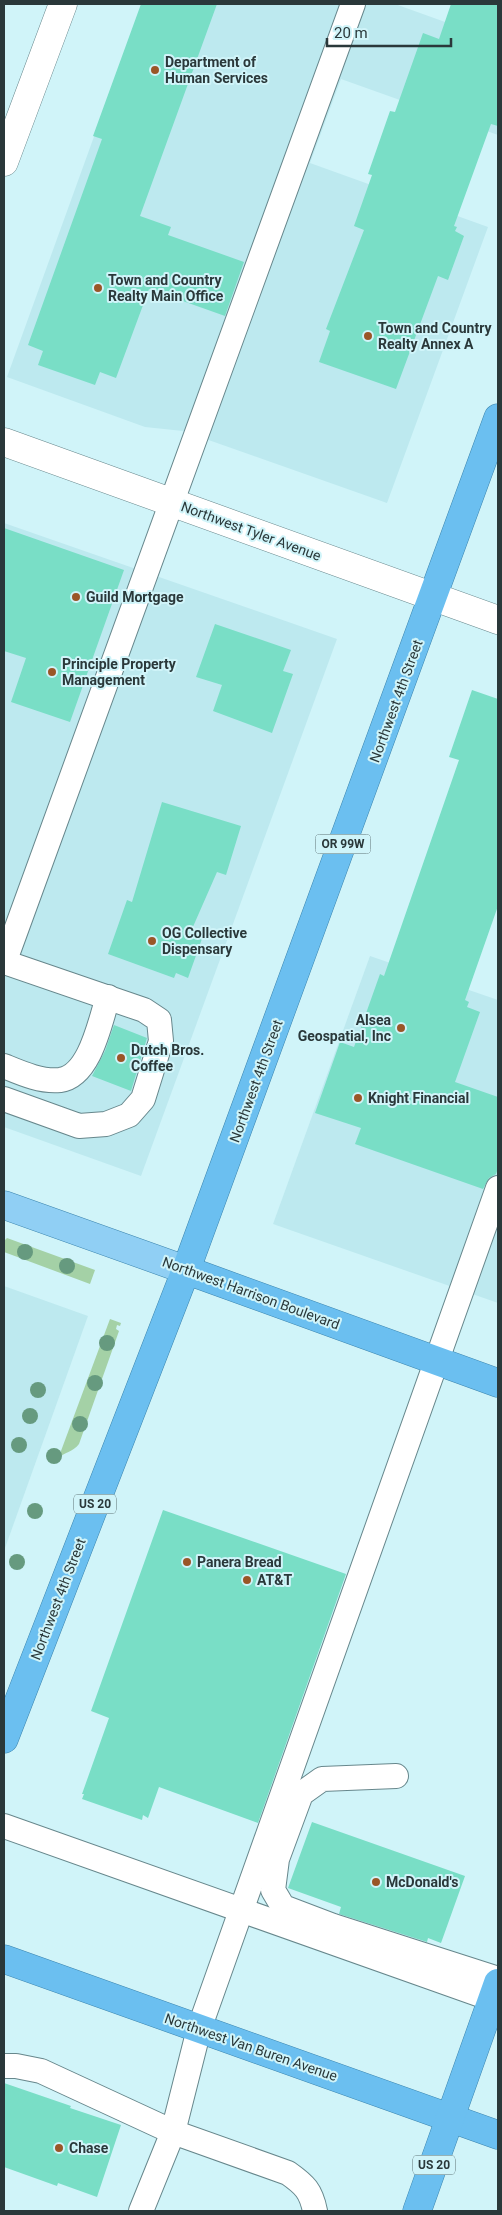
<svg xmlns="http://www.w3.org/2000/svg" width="502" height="2215" font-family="Roboto,sans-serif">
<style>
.built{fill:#bde9ef}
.green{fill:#a4d1a6}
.building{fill:#79dec6}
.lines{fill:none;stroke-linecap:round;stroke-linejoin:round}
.service-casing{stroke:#67878c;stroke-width:26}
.minor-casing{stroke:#67878c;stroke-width:29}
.tertiary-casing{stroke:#67878c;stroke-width:29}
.primary-casing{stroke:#3c85ae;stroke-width:29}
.trunk-casing{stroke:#3c85ae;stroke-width:29}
.service{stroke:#fff;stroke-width:24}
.minor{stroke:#fff;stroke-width:28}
.tertiary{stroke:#fff;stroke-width:28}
.primary{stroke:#90cff4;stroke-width:28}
.trunk{stroke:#6bbff0;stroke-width:28}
.tree{fill:#669a7f}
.poi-dot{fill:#9a5627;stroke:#d0f4f9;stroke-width:2}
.labels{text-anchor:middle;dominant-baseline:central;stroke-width:4;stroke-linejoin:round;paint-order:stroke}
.shield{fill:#d0f4f9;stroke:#5c7073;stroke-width:1}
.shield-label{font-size:12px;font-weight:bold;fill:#2a383a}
.poi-label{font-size:14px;font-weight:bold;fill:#2a383a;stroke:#d0f4f9;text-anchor:start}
.street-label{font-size:14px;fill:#2a383a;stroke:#d0f4f9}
</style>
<rect width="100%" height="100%" fill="#d0f4f9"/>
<!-- built -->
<g class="built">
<polygon points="142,4 395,4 498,41 498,135 341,79 310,163 488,227 387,503 183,431 145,427 7,377"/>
<polygon points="4,523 337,639 141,1176 4,1127"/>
<polygon points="370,956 498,1000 498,1303 273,1224"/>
<polygon points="4,1286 88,1316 4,1551"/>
</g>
<!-- green -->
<g class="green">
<polygon points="7,1238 95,1270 90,1284 4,1252 4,1241"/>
<path d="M 110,1319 L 121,1323 L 120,1326 L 117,1325 L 116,1329 L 119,1331 L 79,1444 C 73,1452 64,1452 58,1459 Z"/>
</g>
<!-- building -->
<g class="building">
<polygon points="141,4 217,4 140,216 171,227 168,235 244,262 225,316 149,289 116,378 100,372 95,385 38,365 43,351 28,345 102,139 93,136"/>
<polygon points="451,4 498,4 498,126 491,124 454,226 457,227 455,231 464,236 448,280 438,276 396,389 319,362 330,331 326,329 364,230 354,226 372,175 368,174 390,111 395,112 423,33 439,39"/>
<polygon points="4,528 124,570 70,722 11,702 26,658 4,651"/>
<polygon points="215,624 291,650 283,671 293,674 272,733 213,711 222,685 196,677"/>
<polygon points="472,690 498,699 498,906 465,1000 469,1002 467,1007 480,1012 455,1082 498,1097 498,1168 496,1174 489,1178 483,1189 355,1144 361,1128 315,1113 340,1042 354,1047 380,974 384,976 459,760 449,757"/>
<polygon points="162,802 241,826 226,875 217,872 192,929 204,933 188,978 176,973 174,978 108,954 127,900 132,902"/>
<polygon points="114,1025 147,1038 131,1091 92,1076 105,1051"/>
<polygon points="163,1510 346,1574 258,1823 159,1787 148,1818 143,1815 142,1820 82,1799 84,1794 82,1794 109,1718 91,1711"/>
<polygon points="312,1822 465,1876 441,1943 428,1938 427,1942 339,1914 341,1907 288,1888"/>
<polygon points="4,2083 71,2106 70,2108 121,2125 97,2197 58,2183 57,2186 4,2167"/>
</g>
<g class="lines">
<!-- service casing -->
<g class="service-casing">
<g id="service">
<polyline points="4,963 353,4"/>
<path d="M 4,1066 C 21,1073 41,1082 60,1080 C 90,1076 100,1022 108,997"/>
<polyline points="4,1099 79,1126 106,1124 129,1115 143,1099 161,1041 159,1020 144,1010 4,962"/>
<polyline points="396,1776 322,1779 301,1794 277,1859 273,1890 283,1907 333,1926 498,1979"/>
<polyline points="4,1826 492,1999"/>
<path d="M 4,2066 L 16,2066 L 41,2071 L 173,2132 L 288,2173 C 305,2185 311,2191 315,2211"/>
<polyline points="141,2211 173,2132 199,2029 498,1188"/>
</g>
</g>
<!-- minor casing -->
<g class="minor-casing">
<polyline id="minor" points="4,442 498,620"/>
</g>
<!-- tertiary casing -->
<g class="tertiary-casing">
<polyline id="tertiary" points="4,162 63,4"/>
</g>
<!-- primary casing -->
<g class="primary-casing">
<polyline id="primary" points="4,1205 186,1270"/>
</g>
<!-- trunk casing -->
<g class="trunk-casing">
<g id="trunk">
<polyline points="186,1270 498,1383"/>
<polyline points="4,1739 186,1270 498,418"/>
<polyline points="4,1959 498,2135"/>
<polyline points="417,2211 498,1983"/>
</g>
</g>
<!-- service -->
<use href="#service" class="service"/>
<!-- minor -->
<use href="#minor" class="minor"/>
<!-- tertiary -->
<use href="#tertiary" class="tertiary"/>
<!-- primary -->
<use href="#primary" class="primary"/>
<!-- trunk -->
<use href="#trunk" class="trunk"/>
</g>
<!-- trees -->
<g class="tree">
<circle cx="25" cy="1252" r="8"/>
<circle cx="67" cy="1266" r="8"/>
<circle cx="107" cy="1343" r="8"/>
<circle cx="95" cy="1383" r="8"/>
<circle cx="38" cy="1390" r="8"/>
<circle cx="30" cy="1416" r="8"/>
<circle cx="80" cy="1424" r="8"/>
<circle cx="19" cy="1445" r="8"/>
<circle cx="54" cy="1456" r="8"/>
<circle cx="35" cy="1511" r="8"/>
<circle cx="17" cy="1562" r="8"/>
</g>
<!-- markers -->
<g class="poi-dot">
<circle cx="155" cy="70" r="5"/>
<circle cx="98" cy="288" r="5"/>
<circle cx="368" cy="336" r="5"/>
<circle cx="76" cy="597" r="5"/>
<circle cx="52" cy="672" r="5"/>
<circle cx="152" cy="941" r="5"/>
<circle cx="401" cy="1028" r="5"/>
<circle cx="121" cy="1058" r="5"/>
<circle cx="358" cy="1098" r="5"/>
<circle cx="187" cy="1562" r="5"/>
<circle cx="247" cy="1580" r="5"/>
<circle cx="376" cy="1882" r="5"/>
<circle cx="59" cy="2148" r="5"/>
</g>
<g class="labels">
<!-- shield labels -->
<g class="shield">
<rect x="315.5" y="834.5" width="55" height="19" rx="4"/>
<rect x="74" y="1494.5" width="42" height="19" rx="4"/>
<rect x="413" y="2155.5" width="42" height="19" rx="4"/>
</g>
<g class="shield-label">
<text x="343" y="844">OR 99W</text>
<text x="95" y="1504">US 20</text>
<text x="434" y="2165">US 20</text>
</g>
<!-- poi labels -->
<g class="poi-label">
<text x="165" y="62">Department of<tspan x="165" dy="16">Human Services</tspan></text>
<text x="108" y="280">Town and Country<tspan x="108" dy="16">Realty Main Office</tspan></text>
<text x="378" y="328">Town and Country<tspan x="378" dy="16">Realty Annex A</tspan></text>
<text x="86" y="597">Guild Mortgage</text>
<text x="62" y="664">Principle Property<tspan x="62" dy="16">Management</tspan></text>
<text x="162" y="933">OG Collective<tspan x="162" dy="16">Dispensary</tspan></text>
<text x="391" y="1020" text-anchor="end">Alsea<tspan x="391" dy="16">Geospatial, Inc</tspan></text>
<text x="131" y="1050">Dutch Bros.<tspan x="131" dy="16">Coffee</tspan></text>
<text x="368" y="1098">Knight Financial</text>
<text x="197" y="1562">Panera Bread</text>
<text x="257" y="1580">AT&amp;T</text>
<text x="386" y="1882">McDonald's</text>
<text x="69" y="2148">Chase</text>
</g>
<!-- street labels -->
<g class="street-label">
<text transform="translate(251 531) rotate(20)">Northwest Tyler Avenue</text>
<text transform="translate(396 701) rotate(-70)">Northwest 4th Street</text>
<text transform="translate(256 1081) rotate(-70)">Northwest 4th Street</text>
<text transform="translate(251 1293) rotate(20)">Northwest Harrison Boulevard</text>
<text transform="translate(58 1599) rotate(-69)">Northwest 4th Street</text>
<text transform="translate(251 2047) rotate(19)">Northwest Van Buren Avenue</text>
</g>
</g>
<!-- border -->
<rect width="502" height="2215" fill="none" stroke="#2a383a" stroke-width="10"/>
<!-- scale -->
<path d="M327 38v8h124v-8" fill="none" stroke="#2a383a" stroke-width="2.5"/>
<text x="334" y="38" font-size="15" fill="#2a383a" stroke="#d0f4f9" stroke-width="4" paint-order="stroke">20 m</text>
</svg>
